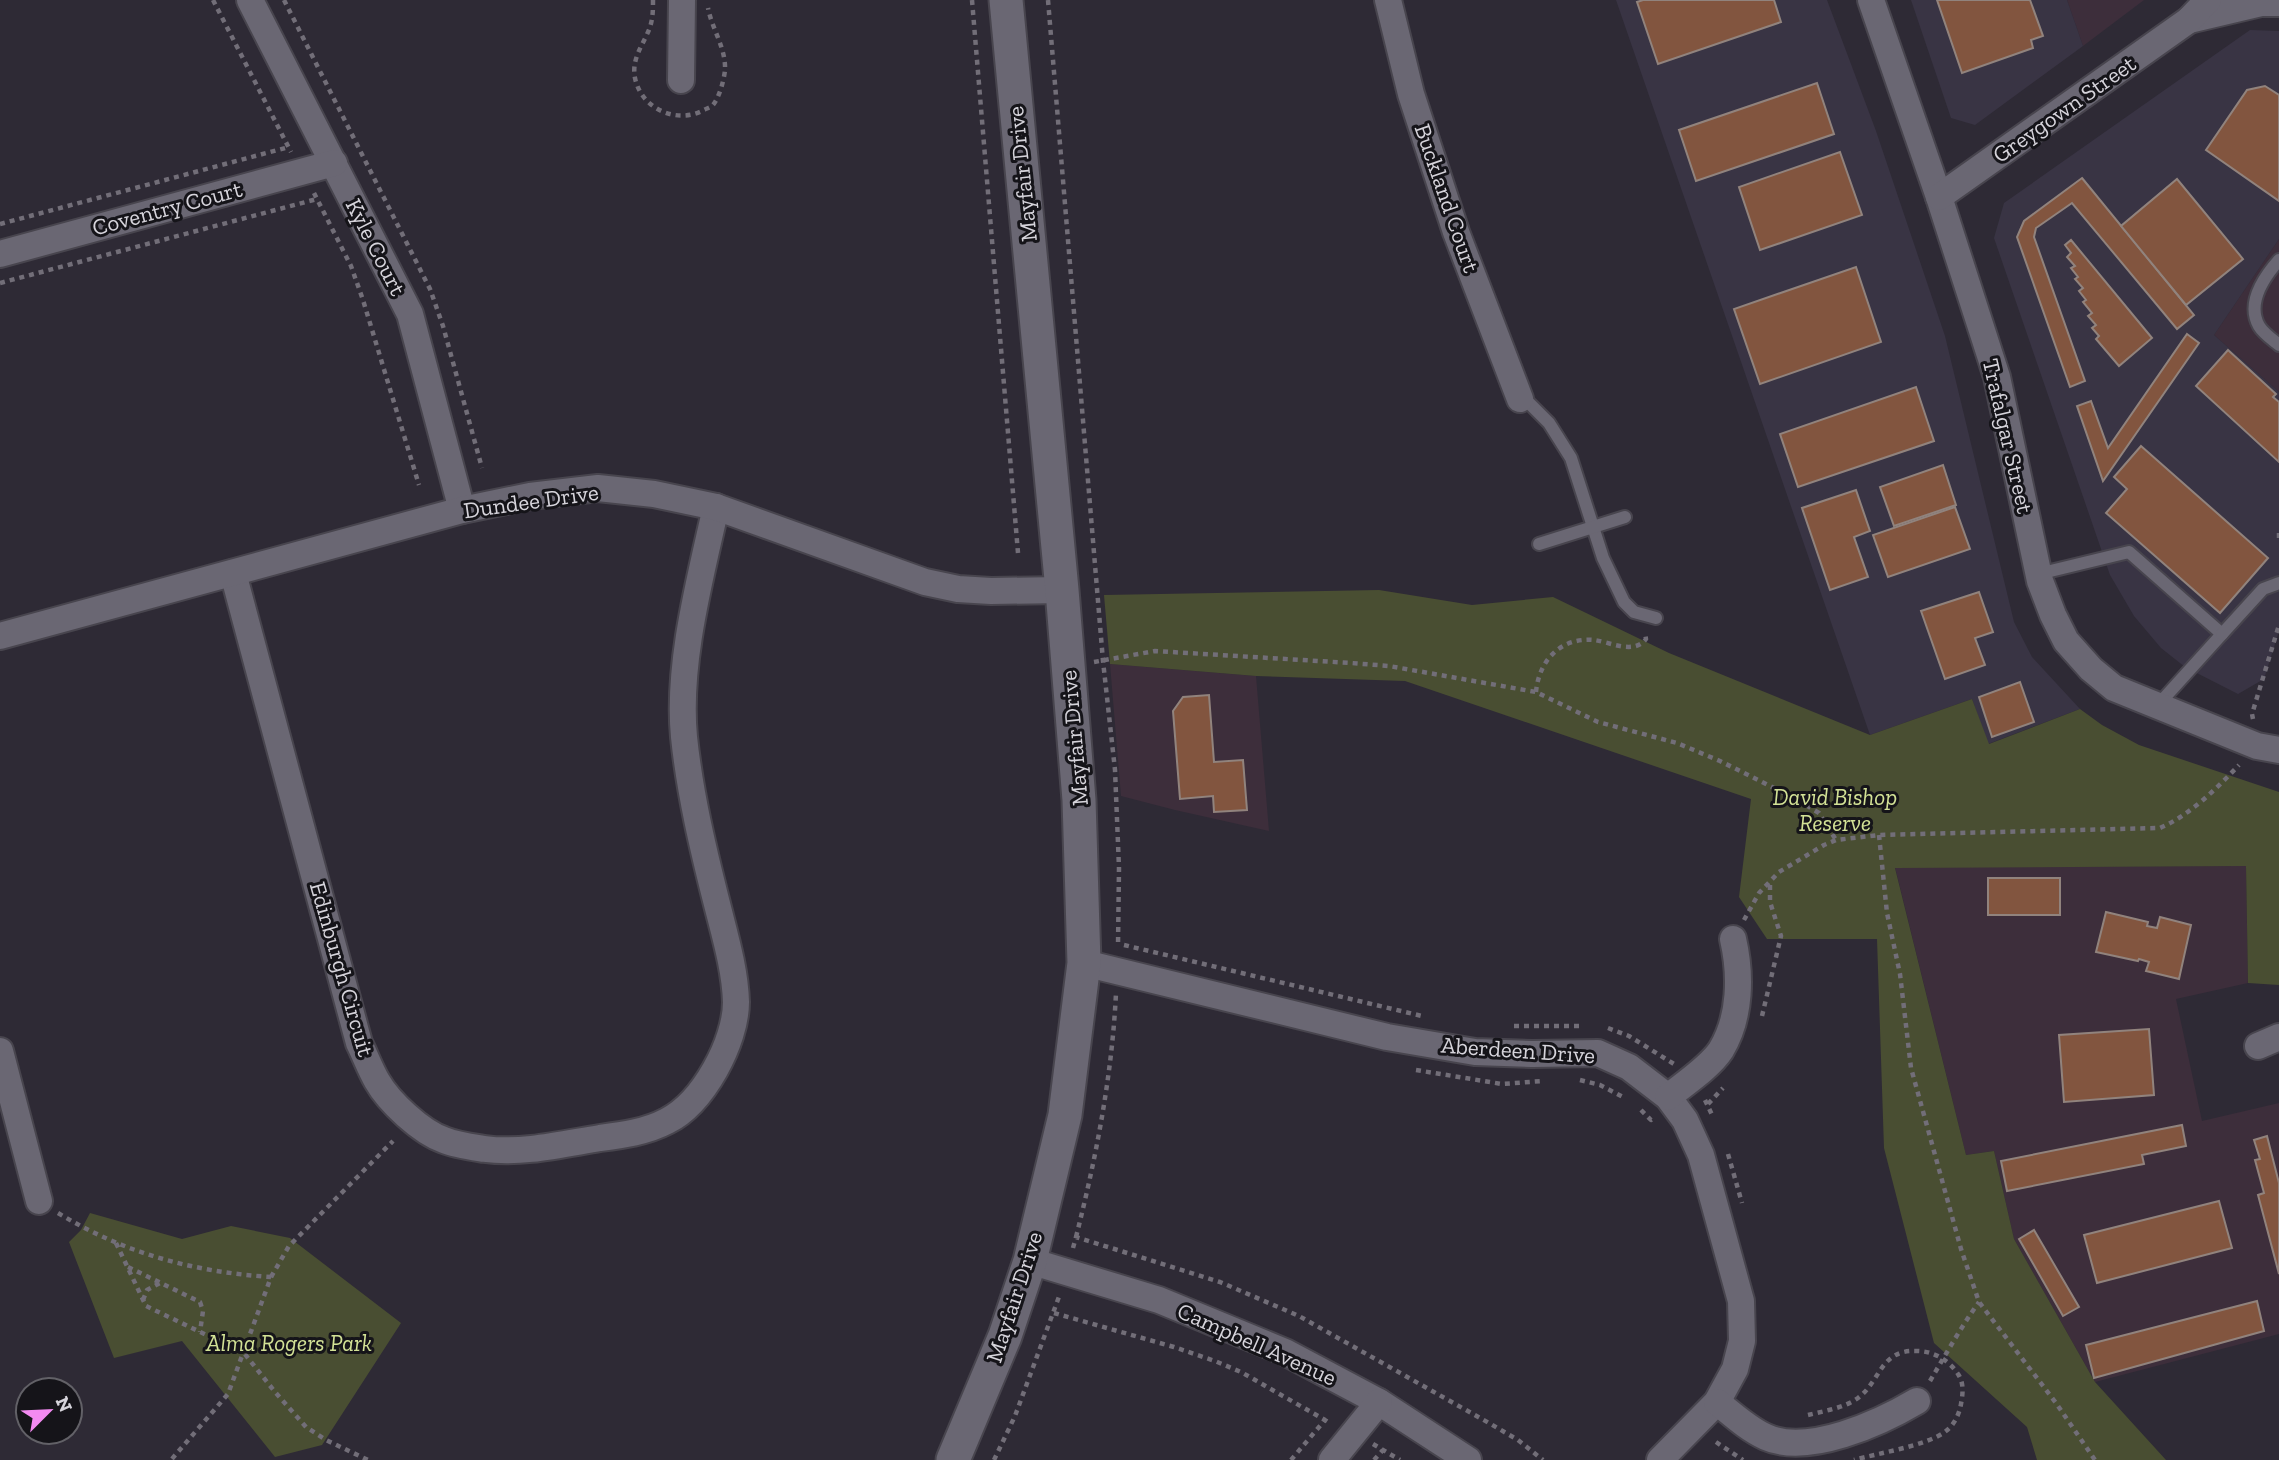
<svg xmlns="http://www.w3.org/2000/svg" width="2279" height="1460" font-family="'Zilla Slab',serif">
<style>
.commercial{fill:#3d2e3b}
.built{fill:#393444}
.green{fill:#494e32}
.building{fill:#82553f;stroke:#91837d;stroke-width:2}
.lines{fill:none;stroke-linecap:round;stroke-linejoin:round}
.service-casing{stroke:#48454e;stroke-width:16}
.minor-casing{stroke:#48454e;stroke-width:30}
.tertiary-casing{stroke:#48454e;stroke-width:37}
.path{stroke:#726e78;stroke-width:4.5;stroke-dasharray:5 5;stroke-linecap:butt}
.service{stroke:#6a6773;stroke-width:12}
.minor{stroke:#6a6773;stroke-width:26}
.tertiary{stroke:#6a6773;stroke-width:33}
.labels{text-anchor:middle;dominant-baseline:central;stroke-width:6;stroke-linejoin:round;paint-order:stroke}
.street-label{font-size:23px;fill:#d6d4db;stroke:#151419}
.park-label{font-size:23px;font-style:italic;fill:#d3e296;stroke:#151419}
</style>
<rect width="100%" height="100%" fill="#2e2a35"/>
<!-- commercial -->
<g class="commercial">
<polygon points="2067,0 2144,0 2083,46"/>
<polygon points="2279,239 2279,392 2214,335"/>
<polygon points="1110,664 1256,676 1269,831 1175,810 1121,796"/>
<polygon points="2246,866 2248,983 2176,999 2202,1121 2279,1103 2279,1334 2095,1382 2014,1239 1994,1151 1966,1155 1895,867"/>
</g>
<!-- built -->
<g class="built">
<polygon points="1616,0 1827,0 1876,131 1945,336 2014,622 2032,657 2080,709 1988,744 1972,699 1870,735"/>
<polygon points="1911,0 2067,0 2083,46 1975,125 1951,118"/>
<polygon points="2250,30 2279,31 2279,239 2214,335 2279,392 2279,631 2264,679 2238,694 2185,667 2161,648 2134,616 2110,575 1994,238 2004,203"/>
</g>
<!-- green -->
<g class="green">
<polygon points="1379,590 1472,605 1553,597 1669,653 1870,735 1972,699 1989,744 2080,709 2102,725 2139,745 2279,792 2279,985 2248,983 2246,866 1895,868 1966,1155 1994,1151 2014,1239 2095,1382 2166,1460 2037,1460 2027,1427 1934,1343 1884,1148 1877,939 1767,939 1739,897 1751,799 1405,681 1256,676 1110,664 1104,595"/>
<polygon points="90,1213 182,1239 231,1226 290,1238 401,1323 322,1445 275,1457 182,1341 114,1358 69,1242 81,1230"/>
</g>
<!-- building -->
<g class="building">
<polygon points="1643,0 1774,0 1781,22 1658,64 1637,2"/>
<polygon points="1937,0 2030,0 2043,36 2031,40 2033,48 1962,73"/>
<polygon points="1817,83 1834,134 1696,181 1679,130"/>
<polygon points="2265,86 2279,95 2279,201 2206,150 2247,90"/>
<polygon points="1840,152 1862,215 1760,250 1739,187"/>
<polygon points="2082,178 2194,315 2177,329 2072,203 2036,228 2034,237 2085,381 2070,387 2017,237 2024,221"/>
<polygon points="2177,179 2243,259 2186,305 2121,226"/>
<polygon points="2071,240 2152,338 2119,366 2096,339 2099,336 2092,328 2096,325 2088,316 2092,313 2083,302 2086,300 2079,291 2083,288 2075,279 2078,277 2071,268 2075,266 2067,257 2071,253 2065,245"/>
<polygon points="1856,267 1881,342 1760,384 1734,309"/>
<polygon points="2187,334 2199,343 2103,481 2077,406 2091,401 2108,448"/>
<polygon points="2228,350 2276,394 2273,397 2279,402 2279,462 2196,386"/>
<polygon points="1916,387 1934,441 1798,487 1780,434"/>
<polygon points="2141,446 2268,558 2220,613 2106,513 2127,489 2114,477"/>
<polygon points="1943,465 1956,505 1894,526 1880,487"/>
<polygon points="1856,490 1870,531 1854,537 1868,577 1830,590 1802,508"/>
<polygon points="1955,507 1970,549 1888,577 1873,535"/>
<polygon points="1979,592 1993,632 1975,638 1985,665 1945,679 1921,611"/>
<polygon points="2020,682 2034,722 1992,737 1979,697"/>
<polygon points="1209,695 1214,762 1243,760 1247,810 1214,812 1213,796 1180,799 1173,711 1183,697"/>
<rect x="1988" y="878" width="72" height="37"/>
<polygon points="2106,912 2148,922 2147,926 2157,928 2160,917 2191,925 2179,979 2146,971 2149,962 2139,959 2138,961 2096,952"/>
<polygon points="2149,1029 2154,1095 2064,1102 2059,1035"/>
<polygon points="2182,1125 2186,1146 2142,1155 2144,1164 2007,1191 2001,1161"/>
<polygon points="2267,1136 2279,1183 2279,1274 2258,1195 2264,1193 2255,1160 2260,1159 2254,1140"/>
<polygon points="2219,1201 2232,1248 2097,1283 2084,1235"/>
<polygon points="2034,1230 2079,1307 2063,1316 2019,1239"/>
<polygon points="2257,1301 2264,1331 2094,1378 2086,1345"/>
</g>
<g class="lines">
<!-- service casing -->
<g class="service-casing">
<g id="service">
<path d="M 2279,260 C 2264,277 2246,303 2259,326 C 2263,333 2273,340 2279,345"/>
<polyline points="1521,395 1549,423 1571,458 1603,558 1624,602 1634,612 1656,618"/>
<polyline points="1539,544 1625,517"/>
<polyline points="2038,574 2129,552 2222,634 2157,706"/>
<polyline points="2222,634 2263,589 2279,583"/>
</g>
</g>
<!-- minor casing -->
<g class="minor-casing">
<g id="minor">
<polyline points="250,0 410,314 462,510"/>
<polyline points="1388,0 1411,94 1456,232 1520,399"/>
<polyline points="1871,0 1939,197 1997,377 2040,581 2053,615 2066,641 2091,669 2114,688 2257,746 2279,750"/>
<polyline points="2189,20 2261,3 2279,3"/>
<polyline points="681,80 682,0"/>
<polyline points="1939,197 2189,20 2208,0"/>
<polyline points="0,254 334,163"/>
<path d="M 233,573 L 359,1043 C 365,1055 370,1069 377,1081 C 389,1102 421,1132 444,1140 C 456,1145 472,1147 485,1149 C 522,1154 563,1144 600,1138 C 623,1135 646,1132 667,1121 C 703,1103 736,1042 736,1002 C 735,969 725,936 717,904 C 703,849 690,794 684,737 C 677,664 700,579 716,507"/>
<polyline points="0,636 462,510 530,496 598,488 654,494 716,507 925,582 958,589 991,591 1062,590"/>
<polyline points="1084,963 1387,1037 1475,1052 1532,1054 1598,1053 1629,1067 1668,1097 1685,1120 1701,1155 1741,1301 1742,1341 1735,1369 1717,1402 1660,1460"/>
<polyline points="2258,1046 2279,1037"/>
<polyline points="0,1051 39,1201"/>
<path d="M 1668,1097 C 1684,1084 1710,1067 1721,1050 C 1741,1017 1741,974 1733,939"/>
<polyline points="1030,1261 1159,1300 1285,1352 1379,1402 1468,1460"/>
<path d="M 1717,1402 C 1732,1414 1748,1429 1766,1437 C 1808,1456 1880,1423 1917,1401"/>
<polyline points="1332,1460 1379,1402"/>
</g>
</g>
<!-- tertiary casing -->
<g class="tertiary-casing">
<polyline id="tertiary" points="953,1460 1005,1336 1030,1261 1065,1115 1084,963 1079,800 1062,590 1006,0"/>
</g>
<!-- path -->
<g class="path">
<polyline points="213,0 291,152"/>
<polyline points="284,0 430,289 443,326 482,468"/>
<path d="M 653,0 C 653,9 653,18 650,27 C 644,44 631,58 635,78 C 641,108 675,124 702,111 C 705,109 709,108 712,106 C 719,99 724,80 725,70 C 726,48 712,29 708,8"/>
<polyline points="972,0 1018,553"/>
<polyline points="1048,0 1103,661 1115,770 1119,868 1118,946"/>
<polyline points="314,193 351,266 363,300 419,485"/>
<polyline points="0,224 289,147"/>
<polyline points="0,283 317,199"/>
<polyline points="2279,533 2279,542"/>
<polyline points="1094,662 1155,651 1351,663 1389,666 1536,692 1598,722 1677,743 1720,761 1794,798 1819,813 1836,840"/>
<path d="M 1536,692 C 1539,660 1561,637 1594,640 C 1610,642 1634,655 1646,639 L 1645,633"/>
<polyline points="2253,719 2252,714 2279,625"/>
<polyline points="1879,835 1887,913 1900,974 1911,1068 1961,1249 1979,1302 2056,1403 2095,1460"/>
<path d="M 1744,920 L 1759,893 L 1779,872 L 1824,845 L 1836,840 L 1879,835 L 2160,828 C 2190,815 2216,789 2239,765"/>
<polyline points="1124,945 1422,1016"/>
<polyline points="1762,1016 1781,936 1770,902 1770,882"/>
<polyline points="1514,1026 1579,1026"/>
<polyline points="1608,1028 1629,1036 1674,1064"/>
<polyline points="1416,1070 1502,1084 1543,1081"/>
<polyline points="1580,1080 1600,1085 1623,1097"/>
<polyline points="1705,1100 1713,1117"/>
<polyline points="1708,1104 1723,1088"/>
<polyline points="1641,1110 1651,1120 1656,1117"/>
<polyline points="1728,1154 1742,1203"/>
<path d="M 58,1213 C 124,1253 193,1272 271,1277 L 228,1394 L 171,1460"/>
<path d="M 1076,1237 C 1096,1158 1112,1076 1116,993"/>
<polyline points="116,1243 146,1306 244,1353 275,1392 306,1427 326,1440 368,1460"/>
<polyline points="1073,1248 1076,1237 1220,1282 1299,1316 1489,1423 1518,1440 1543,1460"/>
<polyline points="128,1267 200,1302 203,1311 200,1332"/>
<polyline points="271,1277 289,1246 393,1141"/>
<polyline points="143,1300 147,1290 160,1283"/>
<polyline points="1054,1313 1174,1347 1215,1361 1241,1372 1325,1420"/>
<path d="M 1930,1381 C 1946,1354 1961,1327 1979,1302"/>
<path d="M 1808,1415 C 1824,1411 1844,1408 1858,1398 C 1881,1381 1880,1349 1917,1351 C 1933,1351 1949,1360 1958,1374 C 1964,1383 1963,1393 1961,1404 C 1959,1415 1954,1425 1946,1431 C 1927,1446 1878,1453 1854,1460"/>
<polyline points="1716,1442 1743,1460"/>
<polyline points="1373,1444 1400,1460"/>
<polyline points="994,1460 1015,1416 1060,1294"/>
<polyline points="1291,1460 1325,1420 1328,1422"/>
<polyline points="1374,1460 1383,1450"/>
</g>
<!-- service -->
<use href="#service" class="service"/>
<!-- minor -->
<use href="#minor" class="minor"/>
<!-- tertiary -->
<use href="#tertiary" class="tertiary"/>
</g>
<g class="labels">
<!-- street labels -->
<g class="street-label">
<text transform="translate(2064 109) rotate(-35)">Greygown Street</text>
<text transform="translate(1022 174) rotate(-96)">Mayfair Drive</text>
<text transform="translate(1447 198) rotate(71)">Buckland Court</text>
<text transform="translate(167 208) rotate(-15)">Coventry Court</text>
<text transform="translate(376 247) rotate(63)">Kyle Court</text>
<text transform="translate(2008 436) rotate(77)">Trafalgar Street</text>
<text transform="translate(531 501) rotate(-8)">Dundee Drive</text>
<text transform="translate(1074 738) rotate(-95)">Mayfair Drive</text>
<text transform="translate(342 969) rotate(74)">Edinburgh Circuit</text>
<text transform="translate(1518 1050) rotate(4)">Aberdeen Drive</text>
<text transform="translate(1014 1297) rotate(-72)">Mayfair Drive</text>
<text transform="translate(1257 1344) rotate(24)">Campbell Avenue</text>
</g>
<!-- park labels -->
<g class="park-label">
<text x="1835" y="797">David Bishop<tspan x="1835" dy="26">Reserve</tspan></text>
<text x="289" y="1343">Alma Rogers Park</text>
</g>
</g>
<!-- north arrow -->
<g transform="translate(49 1411) rotate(66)"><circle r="33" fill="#151419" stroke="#626167" stroke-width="2"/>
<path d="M0-5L12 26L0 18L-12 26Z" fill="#f38af1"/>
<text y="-10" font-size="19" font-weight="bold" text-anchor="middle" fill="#d6d4db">N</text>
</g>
</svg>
